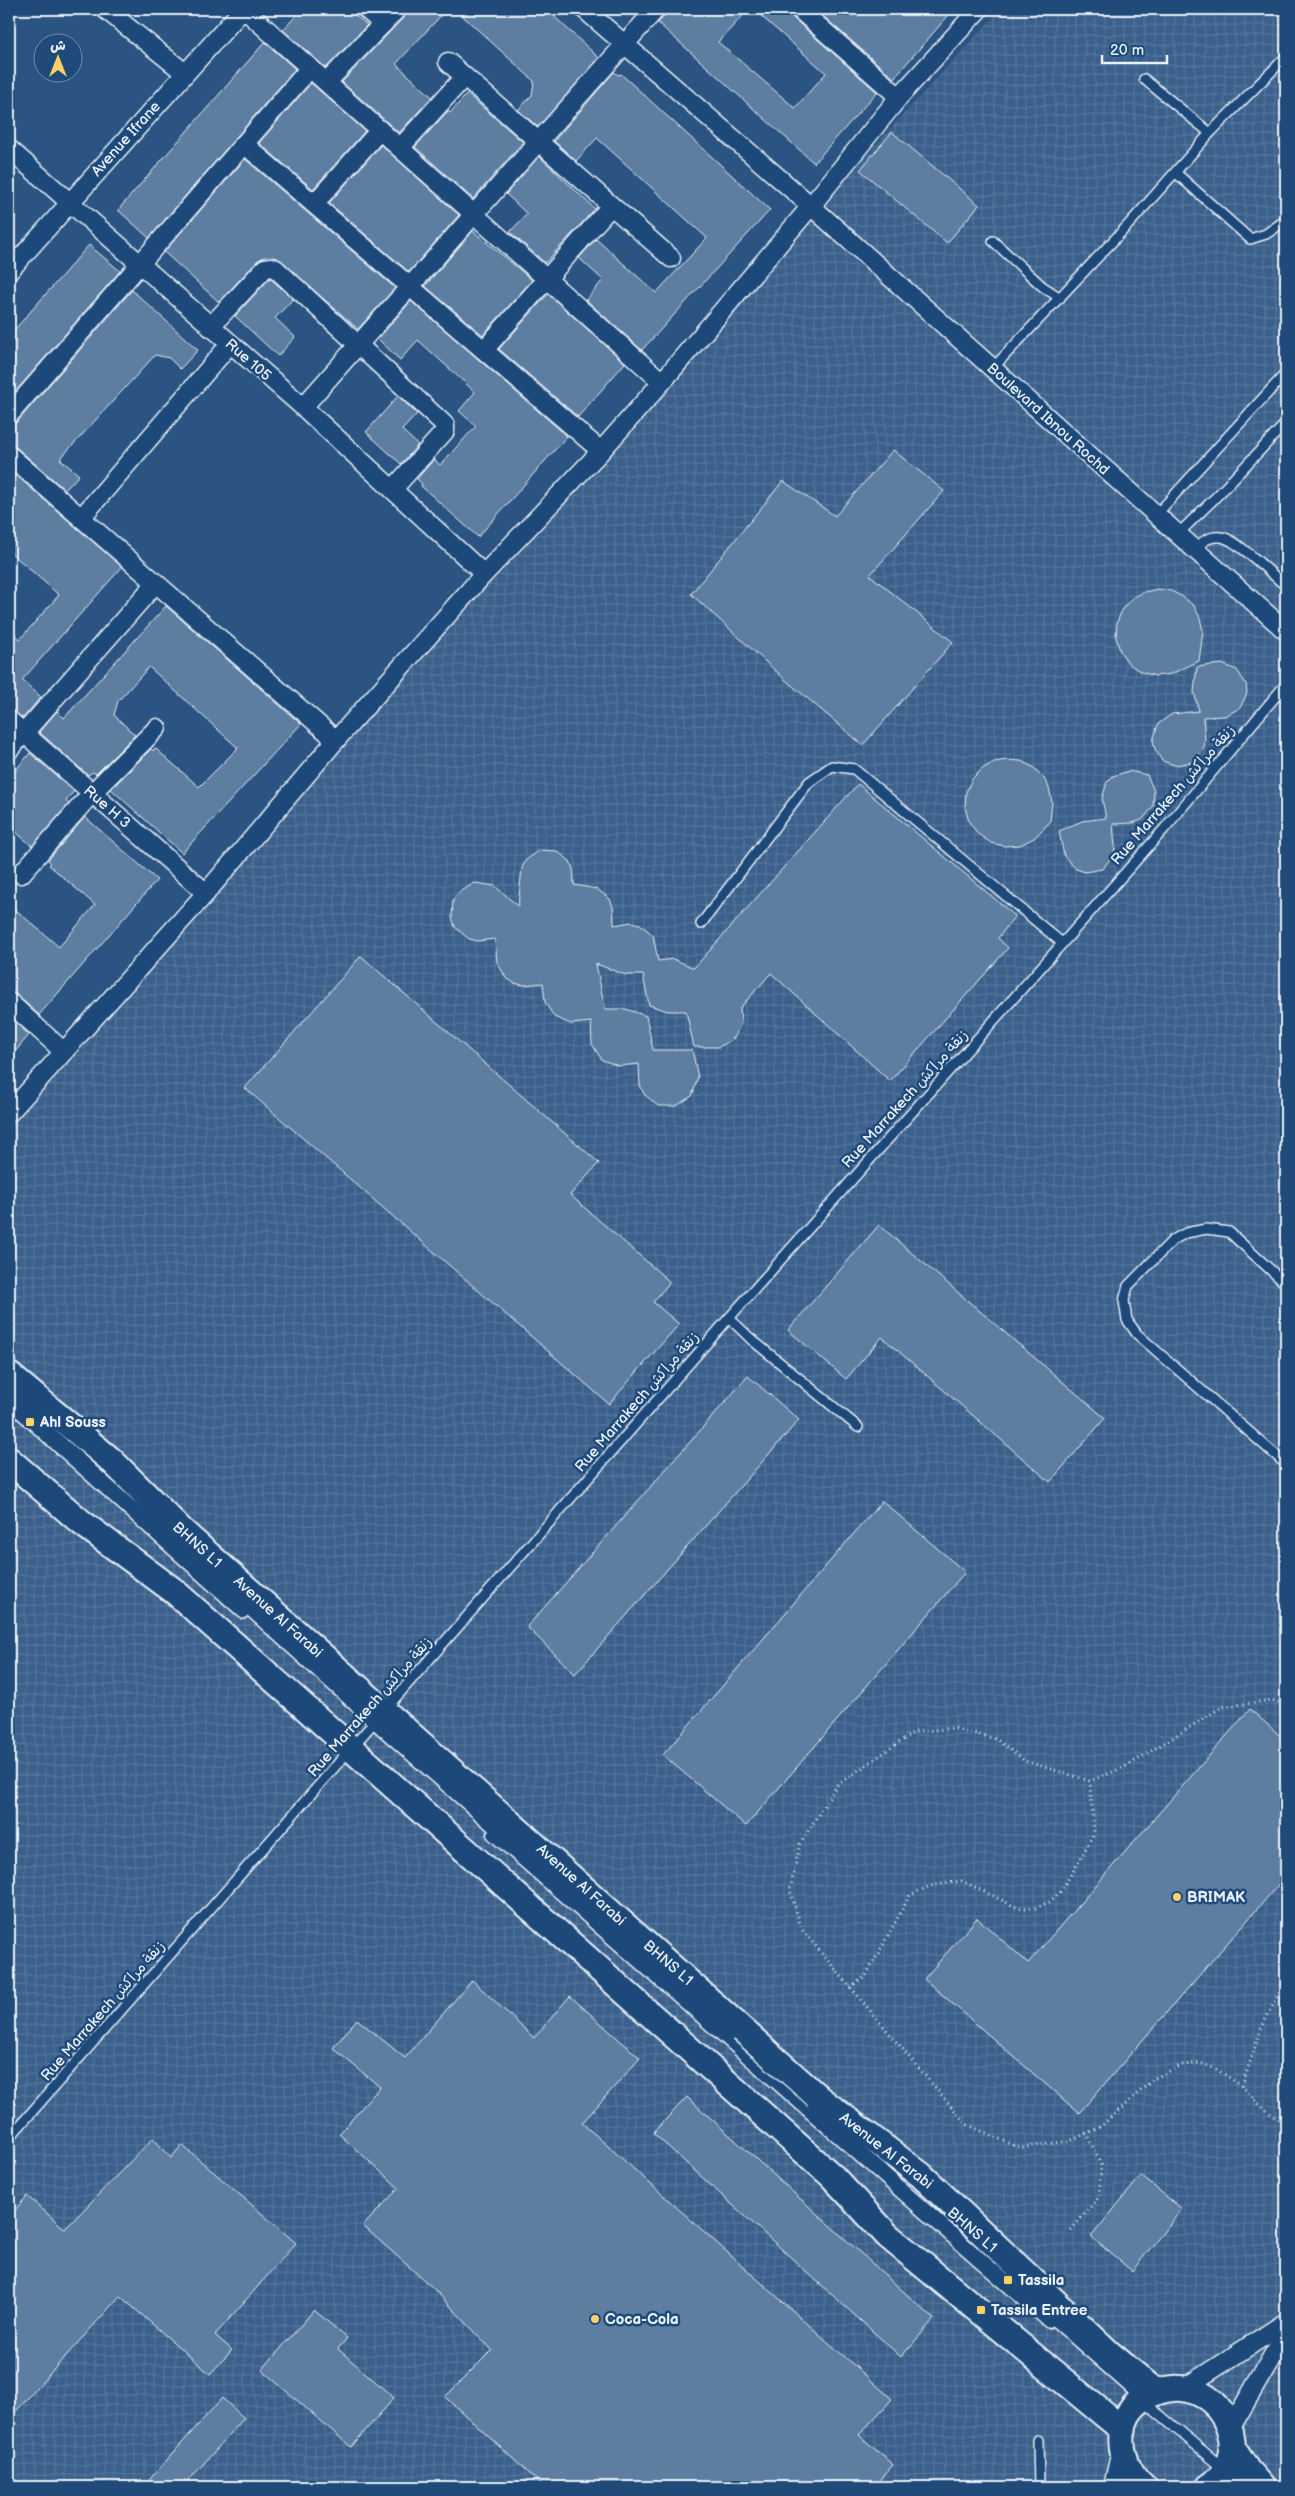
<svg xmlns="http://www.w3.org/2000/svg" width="1295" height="2496" font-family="'Balsamiq Sans','Playpen Sans Arabic',sans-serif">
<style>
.industrial{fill:url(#industrial-grid)}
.building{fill:#5d7da1;stroke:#e8f1f8}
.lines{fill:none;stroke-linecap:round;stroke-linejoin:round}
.lane-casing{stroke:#e8f1f8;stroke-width:12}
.street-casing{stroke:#e8f1f8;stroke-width:21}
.secondary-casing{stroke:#e8f1f8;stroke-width:29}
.path{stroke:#e8f1f8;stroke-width:3;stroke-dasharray:1 4;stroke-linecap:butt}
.lane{stroke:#1f4a7a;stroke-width:9}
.street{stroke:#1f4a7a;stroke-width:18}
.secondary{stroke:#1f4a7a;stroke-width:25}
.poi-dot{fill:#ffd166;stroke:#1f4a7a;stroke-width:2}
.labels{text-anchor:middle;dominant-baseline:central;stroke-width:5;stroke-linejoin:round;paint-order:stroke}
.street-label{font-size:15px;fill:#e8f1f8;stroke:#1f4a7a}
.poi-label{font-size:15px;font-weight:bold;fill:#e8f1f8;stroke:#1f4a7a;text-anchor:start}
</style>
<defs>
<pattern id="industrial-grid" width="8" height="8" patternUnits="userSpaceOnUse" patternTransform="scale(1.25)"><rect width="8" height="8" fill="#3a608b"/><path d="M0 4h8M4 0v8" fill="none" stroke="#56779c"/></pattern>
</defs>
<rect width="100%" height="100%" fill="#2b5482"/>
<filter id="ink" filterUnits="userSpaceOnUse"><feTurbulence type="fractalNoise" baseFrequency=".02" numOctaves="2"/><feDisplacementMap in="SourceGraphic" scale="10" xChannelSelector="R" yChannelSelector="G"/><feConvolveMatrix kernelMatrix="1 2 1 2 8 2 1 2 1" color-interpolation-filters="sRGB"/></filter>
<g filter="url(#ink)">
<!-- industrial -->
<polygon class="industrial" points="1001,9 1286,9 1286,2487 9,2487 9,1122 804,222"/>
<!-- building -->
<g class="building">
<polygon points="302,9 347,9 367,25 326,68 283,30"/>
<polygon points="409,9 447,9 396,64 432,97 399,133 342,82 405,16"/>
<polygon points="455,9 546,9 599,58 538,127 518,110 532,95 534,81"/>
<polygon points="666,9 749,9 718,42 795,108 826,73 753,9 789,9 792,17 877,92 814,163 658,23 664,16"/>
<polygon points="815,9 954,9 894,78"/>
<polygon points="265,42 295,69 149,238 118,210"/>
<polygon points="614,72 618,75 621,74 770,210 642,350 586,300 603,280 579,258 596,239 656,293 707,238 597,138 576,161 554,141"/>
<polygon points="311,83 365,131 313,189 259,143"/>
<polygon points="467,94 523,142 473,199 415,147 448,111 450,113"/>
<polygon points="892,132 979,205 947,243 860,170"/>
<polygon points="381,145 459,215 409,272 329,203"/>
<polygon points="539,156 595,209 545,263 510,232 527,214 506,194"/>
<polygon points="245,159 395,288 358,329 277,258 264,257 257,261 219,302 164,252"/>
<polygon points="473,231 532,280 483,335 425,286"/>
<polygon points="89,245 120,271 9,399 9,336"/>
<polygon points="270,278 293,299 275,318 295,337 278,356 235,316"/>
<polygon points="132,290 198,350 180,369 169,358 155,355 60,459 79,475 65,490 16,447 9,445 9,425 17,422"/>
<polygon points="548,294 625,363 578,417 499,349"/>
<polygon points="411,301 567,436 478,537 421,486 422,484 417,479 434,459 440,465 476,426 459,411 475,392 418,340 400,360 378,339"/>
<polygon points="398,396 417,414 402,430 418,445 401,464 366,432"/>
<polygon points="893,450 944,491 870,575 953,642 863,745 788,682 691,594 783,481 835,516"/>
<polygon points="9,469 122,567 22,680 41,697 23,718 9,710 9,629 20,639 59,595 9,551"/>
<polygon points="1158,589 1171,591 1183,597 1194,606 1200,618 1203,631 1199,661 1171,674 1156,676 1141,672 1129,664 1120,651 1116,637 1117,622 1123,608 1132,598 1144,592"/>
<polygon points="166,606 301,724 182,853 111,789 151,749 153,751 155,748 199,787 238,748 149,667 118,701 114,715 135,735 96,774 93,772 88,775 39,732 57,711 64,718"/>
<polygon points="1222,664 1237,670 1246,684 1247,693 1240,708 1225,716 1203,717 1205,741 1203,750 1192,762 1175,765 1162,761 1155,749 1153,741 1158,724 1172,714 1199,711 1194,692 1197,667"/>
<polygon points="30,753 74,791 66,801 69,804 32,846 9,826 9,778"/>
<polygon points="1007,760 1021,761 1033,767 1043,777 1049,788 1052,802 1050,822 1034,838 1020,845 1005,846 991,843 978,834 969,822 965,807 966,792 972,779 982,769 994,762"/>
<polygon points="1129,771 1147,775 1154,791 1153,807 1142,820 1133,823 1113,824 1115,848 1113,856 1102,869 1085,872 1076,869 1064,856 1059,831 1082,821 1106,818 1102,799 1107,782 1113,776"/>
<polygon points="858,784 1015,916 998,938 1008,948 890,1081 771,973 740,1008 741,1023 734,1038 719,1047 694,1047 686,1011 668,1011 649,1005 643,975 626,975 596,964 605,1009 626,1009 646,1016 653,1050 692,1050 698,1077 692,1096 676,1106 658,1106 644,1094 640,1085 639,1064 619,1066 602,1060 592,1044 591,1022 571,1024 554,1017 545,1002 543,983 523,985 514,983 506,978 497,962 495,939 478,941 469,939 455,927 452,918 453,900 459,892 475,883 495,886 518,906 522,868 526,860 540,850 557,851 570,861 573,869 574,885 597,889 610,899 613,907 614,925 632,922 640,924 653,935 658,961 673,959 694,968"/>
<polygon points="85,817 157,880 39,1015 16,994 9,992 9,904 59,947 95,905 49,865 51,863 48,860"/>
<polygon points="361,956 599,1163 570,1195 670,1282 653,1302 679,1324 609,1404 245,1088"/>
<polygon points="9,1016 29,1035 9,1059"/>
<polygon points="879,1225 1105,1418 1050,1482 882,1337 846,1379 788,1330"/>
<polygon points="748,1376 799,1420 575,1674 527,1627"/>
<polygon points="882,1501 965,1572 746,1826 663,1755"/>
<polygon points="1250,1709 1286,1741 1286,1876 1079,2113 924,1979 977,1918 1028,1963"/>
<polygon points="472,1980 534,2038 570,1996 640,2058 582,2123 892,2399 859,2435 893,2465 873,2487 544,2487 445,2397 492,2350 433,2288 363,2226 399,2188 339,2134 380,2087 333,2048 357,2019 405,2058"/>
<polygon points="687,2097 934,2319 901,2357 653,2133"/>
<polygon points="153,2138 171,2158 182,2145 296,2243 215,2335 232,2350 210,2374 120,2296 9,2419 9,2217 27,2196 65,2229"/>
<polygon points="1141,2176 1182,2209 1132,2271 1091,2237"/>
<polygon points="314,2310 347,2338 338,2349 394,2398 351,2447 262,2370"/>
<polygon points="222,2398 244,2418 183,2487 143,2487"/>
</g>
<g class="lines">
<!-- lane casing -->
<g class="lane-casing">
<g id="lane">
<polyline points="1144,79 1210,133"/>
<polyline points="1176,173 1250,239 1266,234 1286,220"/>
<polyline points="993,241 1042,286 1060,298"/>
<polyline points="992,369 1130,223 1210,133 1286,57"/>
<polyline points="1156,515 1286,373"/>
<polyline points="1178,534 1216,497 1286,423"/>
<path d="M 1195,549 C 1217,524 1234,542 1254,558 C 1265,567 1275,577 1286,586"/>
<polyline points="701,924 809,782 832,766 854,769 1062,943"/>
<polyline points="1286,1284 1229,1232 1206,1229 1186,1233 1173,1240 1128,1286 1124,1301 1127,1320 1137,1334 1286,1464"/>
<polyline points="729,1318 751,1339 858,1427"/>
<polyline points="9,1394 383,1732 731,2036"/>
<polyline points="9,1404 243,1614"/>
<polyline points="492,1835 1048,2323"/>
<polyline points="812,2107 1155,2411 1246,2487"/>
<polyline points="9,2138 729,1318 1165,828 1286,684"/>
<polyline points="1038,2440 1039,2487"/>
</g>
</g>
<!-- street casing -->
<g class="street-casing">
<g id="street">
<polyline points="105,9 185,73"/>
<polyline points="244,9 662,382"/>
<polyline points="366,9 383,24"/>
<polyline points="584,9 811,206 1286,631"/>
<polyline points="799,9 899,97"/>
<polyline points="448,62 671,258"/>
<polyline points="327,82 397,9"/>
<polyline points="244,144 601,451"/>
<polyline points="400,148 464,77"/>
<polyline points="9,149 303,407 484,574"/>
<polyline points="314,204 380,130"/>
<polyline points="9,271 243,9"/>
<polyline points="210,327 265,268 272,267 276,269 445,425 445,431 393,489"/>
<polyline points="484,350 611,206"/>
<polyline points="303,407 656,9"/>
<polyline points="9,415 310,68"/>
<polyline points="9,455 336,740"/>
<polyline points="81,518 230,344"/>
<polyline points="9,720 206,893"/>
<polyline points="9,750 156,583"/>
<polyline points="21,874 92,793 157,728"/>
<polyline points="9,1002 63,1051"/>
<polyline points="9,1113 206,893 336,740 484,574 601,451 662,382 811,206 899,97 979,9"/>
<polyline points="1184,2388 1286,2322"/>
<polyline points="1230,2429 1286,2333"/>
<polyline points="1113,2487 1121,2450"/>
</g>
</g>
<!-- secondary casing -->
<g class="secondary-casing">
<g id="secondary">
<polyline points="9,1375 112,1461 182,1531 820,2099 921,2175 1109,2353 1156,2392"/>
<polyline points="9,1460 82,1523 174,1591 832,2176 888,2236 1123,2430"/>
<polyline points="1232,2447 1247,2470 1262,2487"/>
<path d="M 1144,2487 C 1118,2465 1111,2419 1144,2398 C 1183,2374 1227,2397 1232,2441 C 1233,2458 1224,2478 1209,2487"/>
</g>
</g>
<!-- path -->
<g class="path">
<polyline points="1286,1979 1261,2029 1242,2086 1259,2104 1286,2126"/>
<polyline points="850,1987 866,1976 910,1895 930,1886 962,1881 1018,1908 1035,1908 1049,1902 1060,1892 1077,1865 1094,1833 1090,1781"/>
<polyline points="1242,2086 1216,2069 1200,2063 1182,2065 1155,2078 1100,2127 1070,2141 1020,2148 966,2124 802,1930 790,1890 800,1844 837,1785 914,1732 954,1728 996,1739 1025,1761 1090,1781 1127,1766 1222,1707 1272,1700 1286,1705"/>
<polyline points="1071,2230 1099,2197 1101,2165 1086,2133"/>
</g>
<!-- lane -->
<use href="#lane" class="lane"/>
<!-- street -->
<use href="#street" class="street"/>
<!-- secondary -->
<use href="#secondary" class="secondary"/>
</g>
</g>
<!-- markers -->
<g class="poi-dot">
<rect x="25" y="1417" width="10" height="10" rx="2.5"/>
<circle cx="1177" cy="1897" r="5"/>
<rect x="1003" y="2275" width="10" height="10" rx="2.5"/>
<rect x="976" y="2305" width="10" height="10" rx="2.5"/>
<circle cx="595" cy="2319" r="5"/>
</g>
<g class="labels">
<!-- street labels -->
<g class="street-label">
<text transform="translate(126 139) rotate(-48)">Avenue Ifrane</text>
<text transform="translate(248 360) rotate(41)">Rue 105</text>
<text transform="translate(1048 419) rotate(42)">Boulevard Ibnou Rochd</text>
<text transform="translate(1173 795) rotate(-49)">Rue Marrakech زنقة مراكش</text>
<text transform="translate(107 807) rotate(41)">Rue H 3</text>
<text transform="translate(905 1099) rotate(-48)">Rue Marrakech زنقة مراكش</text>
<text transform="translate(637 1402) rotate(-49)">Rue Marrakech زنقة مراكش</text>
<text transform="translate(197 1545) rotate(42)">BHNS L1</text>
<text transform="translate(278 1617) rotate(42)">Avenue Al Farabi</text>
<text transform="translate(370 1707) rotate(-49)">Rue Marrakech زنقة مراكش</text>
<text transform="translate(581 1885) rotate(42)">Avenue Al Farabi</text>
<text transform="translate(668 1963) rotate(41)">BHNS L1</text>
<text transform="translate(103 2011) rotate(-49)">Rue Marrakech زنقة مراكش</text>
<text transform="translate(886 2151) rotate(38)">Avenue Al Farabi</text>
<text transform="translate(972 2230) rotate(41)">BHNS L1</text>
</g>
<!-- poi labels -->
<g class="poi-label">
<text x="40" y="1422">Ahl Souss</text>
<text x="1187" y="1897">BRIMAK</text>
<text x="1018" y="2280">Tassila</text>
<text x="991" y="2310">Tassila Entree</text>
<text x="605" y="2319">Coca-Cola</text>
</g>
</g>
<!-- margin -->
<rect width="1295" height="2496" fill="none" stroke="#1f4a7a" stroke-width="30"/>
<rect x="15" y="15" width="1265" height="2466" fill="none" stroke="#e8f1f8" stroke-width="2" filter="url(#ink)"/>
<!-- north arrow -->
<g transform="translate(58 58)"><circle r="24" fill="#1f4a7a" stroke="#6f8dac"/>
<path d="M0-4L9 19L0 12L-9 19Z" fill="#ffd166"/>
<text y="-8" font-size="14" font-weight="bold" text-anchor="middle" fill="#e8f1f8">ش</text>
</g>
<!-- scale -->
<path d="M1102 55v8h65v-8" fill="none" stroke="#e8f1f8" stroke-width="2.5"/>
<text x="1110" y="55" font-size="15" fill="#e8f1f8" stroke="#1f4a7a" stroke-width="4" paint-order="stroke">20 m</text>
</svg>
